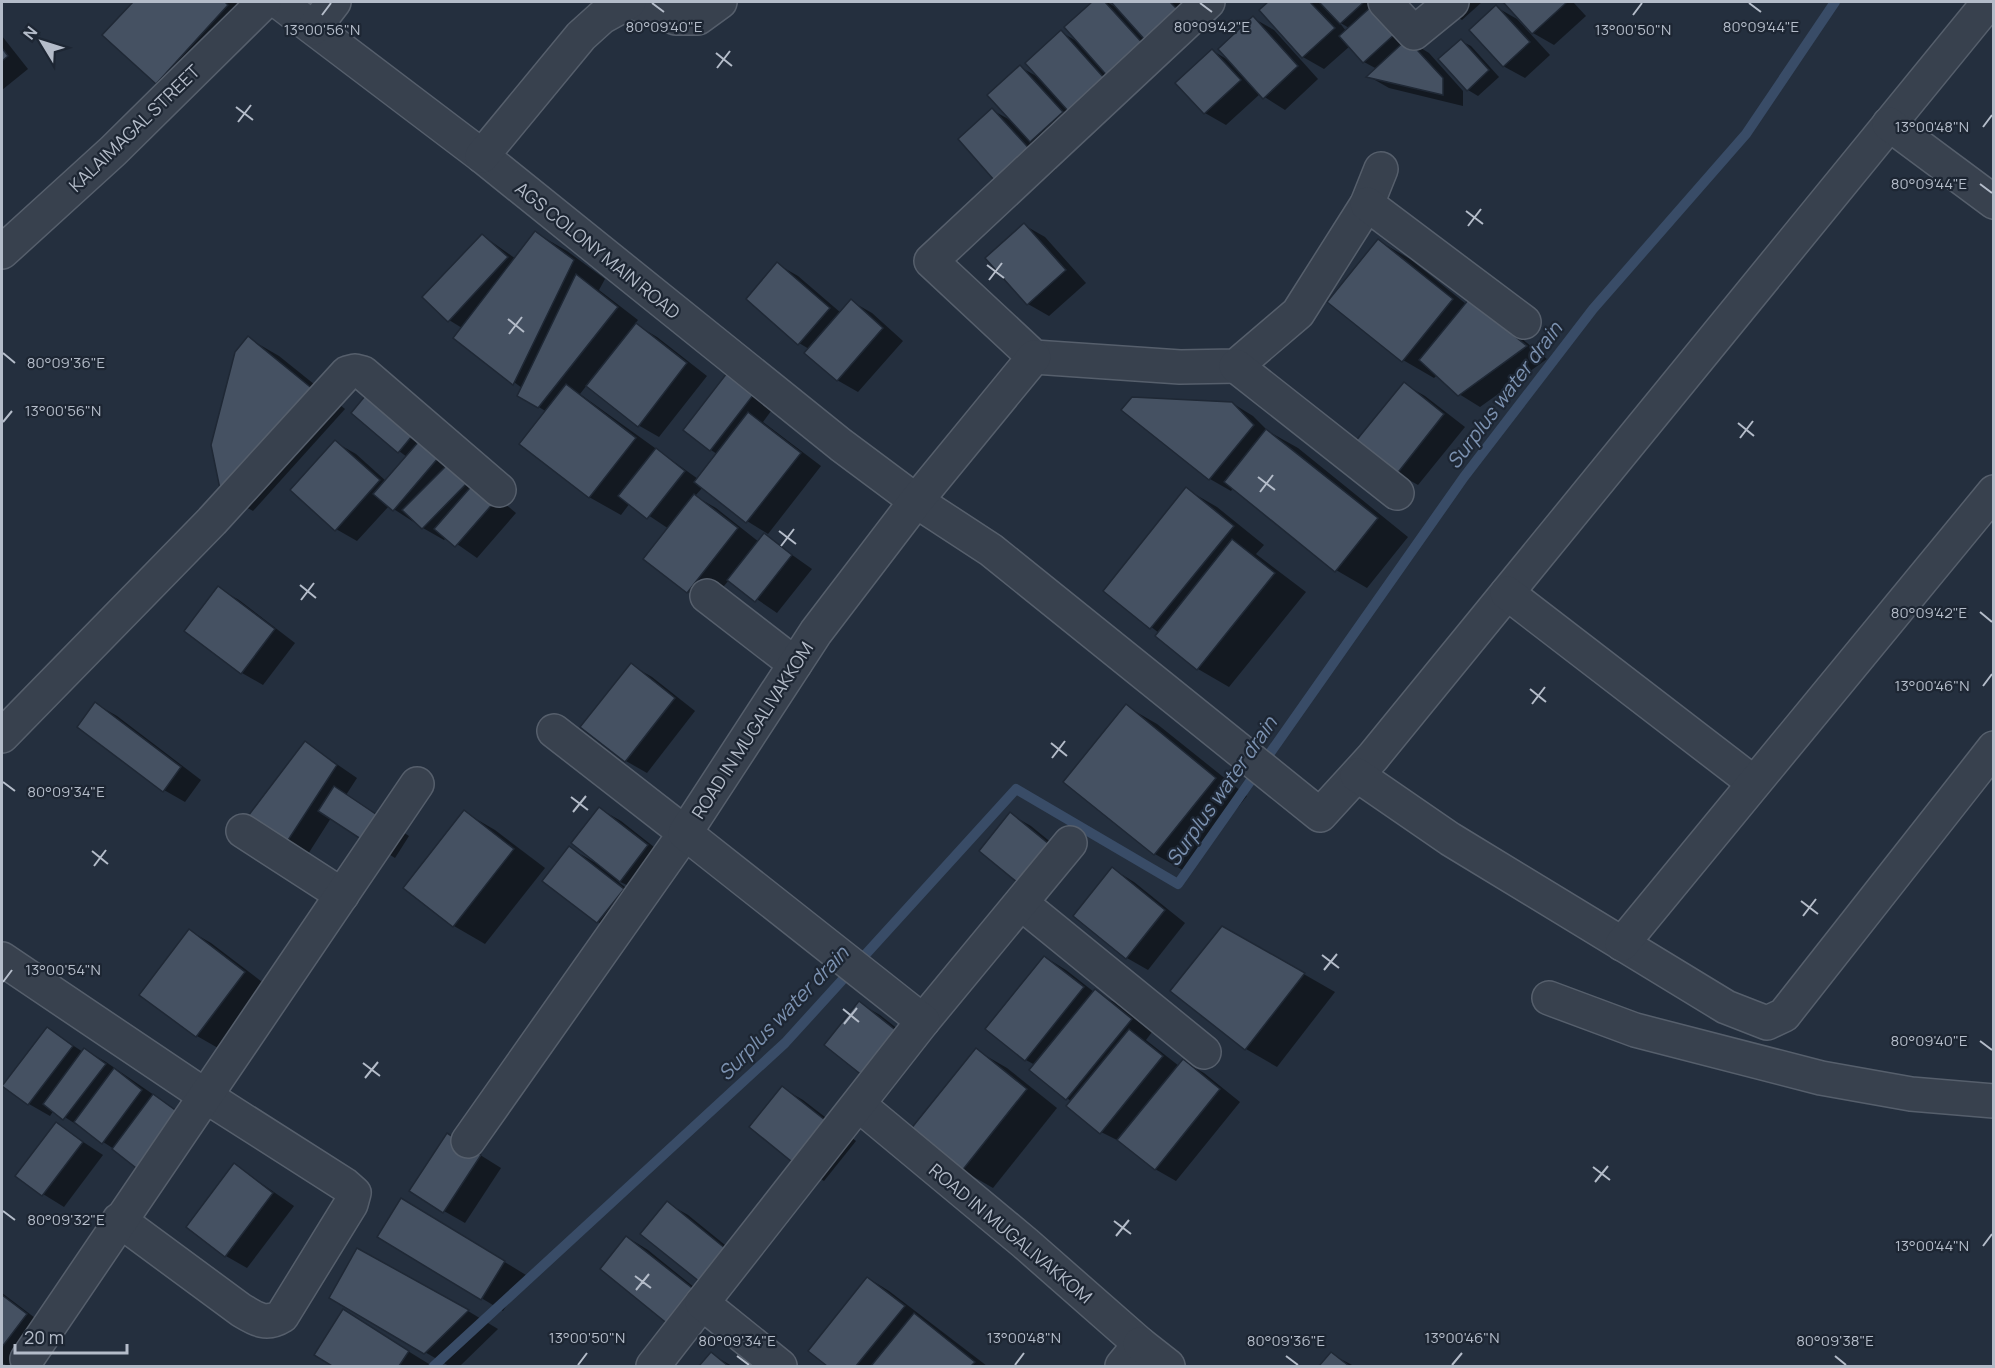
<svg xmlns="http://www.w3.org/2000/svg" width="1995" height="1368" font-family="Manrope,sans-serif">
<style>
.shadow{fill:#0007;fill-rule:evenodd}
.lines{fill:none;stroke-linecap:round;stroke-linejoin:round}
.stream{stroke:#394c67;stroke-width:10}
.building{fill:#455162;stroke:#1f2835;stroke-width:1.5}
.minor-casing{stroke:#565f6c;stroke-width:36}
.minor{stroke:#38414e;stroke-width:33}
.ticks{fill:none;stroke:#b4bcc9;stroke-width:2}
.labels{text-anchor:middle;dominant-baseline:central;stroke-width:4.5;stroke-linejoin:round;paint-order:stroke}
.street-label{font-size:18px;fill:#b4bcc9;stroke:#1d2633}
.water-label{font-size:20px;font-style:italic;fill:#7c92b1;stroke:#1d2633}
.ticks-label{font-size:15px;text-anchor:middle;fill:#b4bcc9;stroke:#1d2633;stroke-width:4.5;stroke-linejoin:round;paint-order:stroke}
</style>
<rect width="100%" height="100%" fill="#242f3e"/>
<!-- shadow -->
<g class="shadow">
<polygon points="135,2 235,2 259,24 188,101 157,83 104,35"/>
<polygon points="1094,2 1107,2 1117,8 1113,2 1224,2 1052,153 1032,142 1056,169 1023,199 1002,186 992,110 1012,121 1020,67 1040,78 1061,32 1078,42 1066,27"/>
<path d="M 1271,2 L 1379,2 L 1416,45 L 1429,53 L 1463,91 L 1463,106 L 1389,88 L 1368,76 L 1377,69 L 1364,62 L 1350,46 L 1324,69 L 1303,57 L 1261,10 ZM 1339,22 L 1349,28 L 1346,31 Z"/>
<polygon points="1435,2 1482,2 1462,20"/>
<polygon points="1505,2 1573,2 1586,16 1554,45 1533,33"/>
<polygon points="1496,7 1517,19 1550,55 1525,78 1503,66"/>
<polygon points="1253,18 1274,30 1318,79 1285,110 1260,94 1226,125 1205,113 1213,51 1230,61"/>
<polygon points="2,36 28,69 2,90"/>
<polygon points="1461,41 1471,46 1499,77 1478,96 1468,90"/>
<polygon points="1024,225 1045,237 1086,283 1049,316 1028,304"/>
<polygon points="536,233 567,251 605,279 599,290 638,320 635,324 657,337 707,376 659,437 638,425 587,385 580,394 698,479 717,454 711,450 728,375 774,407 763,422 821,466 768,534 747,521 703,487 695,496 716,508 759,542 764,535 812,569 777,613 729,580 709,604 688,592 646,559 669,529 630,503 621,515 589,497 547,412 519,395 522,388 455,338 462,328 449,320 482,235 516,259"/>
<polygon points="1379,241 1410,259 1466,304 1490,313 1547,359 1480,407 1459,394 1437,375 1434,378 1403,360"/>
<polygon points="777,264 798,276 841,313 851,301 872,313 903,341 858,392 837,380 809,349 799,343"/>
<polygon points="248,338 279,356 345,409 253,511 222,494"/>
<polygon points="1404,384 1425,396 1465,427 1418,485 1397,473"/>
<polygon points="370,392 516,513 477,558 447,537 444,540 423,528 389,506 357,541 336,529 335,442 356,454 386,481 407,457 399,451"/>
<polygon points="1232,403 1253,416 1268,431 1298,448 1408,537 1367,588 1336,570 1233,488 1231,491 1210,479 1123,410"/>
<polygon points="1186,489 1217,507 1264,545 1256,554 1306,592 1229,687 1198,669 1157,636 1159,633 1105,591"/>
<polygon points="218,588 239,600 295,643 263,685 242,673 186,630"/>
<polygon points="631,665 652,677 695,711 647,773 626,761"/>
<polygon points="96,704 117,716 201,780 185,802 164,790"/>
<polygon points="1126,706 1157,724 1247,796 1186,872 1155,854 1065,782"/>
<polygon points="306,743 357,778 346,795 409,836 395,858 331,818 303,862 282,849"/>
<polygon points="600,809 621,821 668,858 642,892 616,880 644,902 619,934 598,922 570,848 594,862"/>
<polygon points="464,812 495,830 545,868 485,944 454,926 405,888"/>
<polygon points="1010,814 1031,826 1075,862 1045,898"/>
<polygon points="1113,869 1134,882 1185,923 1148,970 1127,958"/>
<polygon points="1223,928 1335,992 1277,1067 1246,1049"/>
<polygon points="190,931 211,943 266,985 218,1048 197,1036"/>
<polygon points="1045,957 1066,970 1094,992 1116,1003 1152,1032 1146,1040 1179,1066 1183,1061 1204,1073 1240,1102 1176,1181 1155,1169 1123,1143 1101,1132 1072,1102 1031,1070 1035,1065 1026,1060"/>
<polygon points="859,1003 880,1015 923,1049 889,1091 868,1079"/>
<polygon points="48,1029 83,1052 85,1050 106,1062 202,1128 114,1149 54,1110 50,1116 29,1104"/>
<polygon points="976,1050 1007,1068 1057,1108 993,1188 962,1170"/>
<polygon points="782,1088 803,1100 856,1141 824,1181 803,1169"/>
<polygon points="56,1124 103,1155 64,1207 43,1194"/>
<polygon points="469,1148 501,1168 465,1223 444,1211"/>
<polygon points="235,1165 294,1206 247,1268 226,1256"/>
<polygon points="667,1203 688,1215 746,1262 701,1281"/>
<polygon points="422,1212 526,1275 503,1311 379,1237"/>
<polygon points="627,1237 648,1250 716,1305 602,1268"/>
<polygon points="868,1278 889,1291 987,1366 829,1366 810,1351"/>
<polygon points="2,1293 47,1327 17,1366 8,1366 2,1363"/>
<polygon points="331,1298 468,1311 498,1329 460,1366 449,1366"/>
<polygon points="364,1324 429,1364 427,1366 335,1366 316,1354"/>
<polygon points="711,1354 732,1366 701,1366"/>
<polygon points="1331,1354 1354,1366 1321,1366"/>
</g>
<g class="lines">
<!-- stream -->
<polyline class="stream" points="434,1366 785,1043 1016,789 1178,884 1464,477 1593,309 1746,134 1835,2"/>
</g>
<!-- building -->
<g class="building">
<polygon points="133,2 225,2 228,5 156,84 102,35"/>
<polygon points="1092,2 1105,2 1146,47 1110,79 1064,27"/>
<polygon points="1111,2 1170,2 1179,11 1146,41"/>
<polygon points="1268,2 1310,2 1335,28 1302,58 1259,10"/>
<polygon points="1319,2 1364,2 1340,24"/>
<polygon points="1503,2 1565,2 1566,3 1532,34"/>
<polygon points="1373,5 1397,32 1363,63 1339,36"/>
<polygon points="1496,5 1530,42 1503,67 1469,30"/>
<polygon points="1253,16 1298,66 1263,99 1218,49"/>
<polygon points="1061,30 1105,79 1069,112 1025,63"/>
<polygon points="1407,39 1443,78 1443,95 1366,77"/>
<polygon points="1461,39 1489,70 1467,91 1438,59"/>
<polygon points="2,48 8,56 2,61"/>
<polygon points="1212,49 1241,80 1204,114 1175,83"/>
<polygon points="1020,65 1063,112 1030,142 987,95"/>
<polygon points="992,108 1036,156 1001,188 958,139"/>
<polygon points="1024,223 1066,270 1027,305 985,258"/>
<polygon points="535,231 574,260 513,385 453,338"/>
<polygon points="482,234 508,257 448,322 422,297"/>
<polygon points="1378,239 1453,299 1402,362 1327,302"/>
<polygon points="777,262 830,308 798,345 746,299"/>
<polygon points="576,274 618,307 538,408 517,396"/>
<polygon points="851,299 883,328 837,381 804,353"/>
<polygon points="1469,299 1527,346 1458,396 1419,360"/>
<polygon points="636,323 687,363 638,427 586,386"/>
<polygon points="248,336 314,390 221,494 211,445 235,352"/>
<polygon points="727,373 754,394 710,451 683,430"/>
<polygon points="1404,382 1444,414 1396,475 1355,442"/>
<polygon points="566,384 636,438 589,498 519,444"/>
<polygon points="370,390 417,430 398,453 351,413"/>
<polygon points="1132,397 1232,402 1254,425 1209,480 1121,410"/>
<polygon points="748,412 801,453 746,523 694,482"/>
<polygon points="1266,429 1378,518 1335,572 1224,482"/>
<polygon points="335,440 380,480 335,531 290,490"/>
<polygon points="420,440 439,457 393,511 373,494"/>
<polygon points="656,448 685,471 647,519 618,496"/>
<polygon points="448,464 467,483 422,529 402,510"/>
<polygon points="476,481 496,500 455,547 434,529"/>
<polygon points="1186,487 1234,526 1150,629 1103,591"/>
<polygon points="694,494 738,528 687,593 643,559"/>
<polygon points="764,533 792,555 755,602 727,580"/>
<polygon points="1232,539 1275,573 1197,670 1155,636"/>
<polygon points="218,586 275,629 241,674 184,631"/>
<polygon points="631,663 675,698 625,762 580,727"/>
<polygon points="95,702 181,767 163,792 77,727"/>
<polygon points="1126,704 1216,778 1154,855 1063,782"/>
<polygon points="305,741 337,765 281,851 242,824"/>
<polygon points="334,786 389,823 373,847 318,811"/>
<polygon points="599,807 648,845 620,882 571,843"/>
<polygon points="464,810 514,849 453,927 403,888"/>
<polygon points="1010,812 1055,849 1023,887 979,851"/>
<polygon points="569,846 624,889 597,923 542,881"/>
<polygon points="1112,867 1165,910 1126,959 1073,916"/>
<polygon points="1222,926 1305,973 1245,1050 1170,991"/>
<polygon points="189,929 245,972 196,1037 139,995"/>
<polygon points="1044,956 1084,987 1025,1061 985,1029"/>
<polygon points="1095,989 1132,1019 1066,1100 1029,1070"/>
<polygon points="859,1001 903,1036 868,1080 824,1045"/>
<polygon points="47,1027 73,1046 28,1105 2,1086"/>
<polygon points="1129,1029 1163,1056 1100,1134 1066,1106"/>
<polygon points="84,1048 106,1064 63,1120 43,1104"/>
<polygon points="976,1048 1027,1089 961,1172 910,1130"/>
<polygon points="1183,1059 1220,1089 1155,1170 1117,1140"/>
<polygon points="114,1068 142,1090 102,1144 74,1122"/>
<polygon points="782,1086 835,1128 802,1170 749,1127"/>
<polygon points="153,1094 182,1115 140,1171 112,1149"/>
<polygon points="56,1122 83,1142 42,1196 15,1176"/>
<polygon points="447,1133 481,1155 443,1213 409,1191"/>
<polygon points="234,1163 273,1193 225,1257 186,1227"/>
<polygon points="401,1198 505,1261 481,1300 377,1237"/>
<polygon points="667,1201 726,1249 700,1282 640,1234"/>
<polygon points="626,1236 696,1291 669,1325 600,1269"/>
<polygon points="357,1248 469,1310 424,1354 329,1298"/>
<polygon points="867,1277 905,1306 856,1366 827,1366 808,1351"/>
<polygon points="2,1295 27,1314 2,1347"/>
<polygon points="343,1309 409,1351 399,1366 332,1366 314,1355"/>
<polygon points="914,1313 975,1362 971,1366 871,1366"/>
<polygon points="711,1352 728,1366 699,1366"/>
<polygon points="1331,1352 1349,1366 1319,1366"/>
</g>
<g class="lines">
<!-- minor casing -->
<g class="minor-casing">
<g id="minor">
<polyline points="279,2 482,156 841,445 916,501 991,550 1320,815 1373,757 1989,2"/>
<polyline points="632,2 676,18 698,18 720,2"/>
<polyline points="1208,2 931,261 1034,357 1180,367 1236,366 1298,313 1367,204 1381,169"/>
<polyline points="1385,2 1414,33 1452,2"/>
<polyline points="314,28 334,2"/>
<polyline points="1889,124 1994,202"/>
<polyline points="482,156 581,36 602,17 629,2"/>
<polyline points="1367,204 1524,322"/>
<polyline points="2,252 113,151 264,2"/>
<polyline points="1236,366 1397,493"/>
<polyline points="1507,593 1754,783"/>
<polyline points="707,596 795,664"/>
<polyline points="2,736 212,521 347,373 355,371 363,373 499,490"/>
<polyline points="1357,775 1450,839 1726,1007 1767,1023 1784,1015 1994,748"/>
<polyline points="243,831 342,895"/>
<polyline points="1021,903 1204,1052"/>
<polyline points="1622,944 1994,492"/>
<path d="M 2,959 L 207,1097 L 345,1185 L 354,1193 L 351,1204 L 282,1316 C 266,1326 256,1319 241,1310 L 119,1220"/>
<polyline points="1549,998 1635,1030 1821,1078 1911,1094 1994,1101"/>
<polyline points="923,1021 1070,843"/>
<polyline points="859,1105 1025,1243 1140,1344 1122,1366"/>
<polyline points="468,1141 685,833 554,731"/>
<polyline points="1140,1344 1168,1366"/>
<polyline points="27,1359 417,784"/>
<polyline points="653,1366 702,1303"/>
<polyline points="780,1366 702,1303 923,1021 685,833 816,632 916,501 1034,357"/>
</g>
</g>
<!-- minor -->
<use href="#minor" class="minor"/>
</g>
<!-- ticks -->
<path class="ticks" d="M 652,3 L 664,12M 1200,3 L 1212,12M 1749,3 L 1761,12M 322,15 L 331,3M 1633,15 L 1642,3M 716,53 L 732,66M 717,68 L 730,51M 236,107 L 253,120M 238,122 L 251,105M 1983,127 L 1992,115M 1980,184 L 1992,193M 1466,211 L 1483,224M 1468,226 L 1481,209M 987,265 L 1004,278M 989,280 L 1002,263M 508,319 L 524,332M 509,334 L 522,317M 3,353 L 15,363M 3,422 L 12,411M 1738,423 L 1754,436M 1740,438 L 1753,421M 1258,477 L 1275,490M 1260,492 L 1273,475M 779,531 L 796,544M 781,546 L 794,529M 300,585 L 316,598M 301,600 L 314,583M 1980,612 L 1992,622M 1983,686 L 1992,674M 1530,689 L 1546,702M 1532,704 L 1545,687M 1051,743 L 1067,756M 1052,758 L 1065,741M 3,782 L 15,791M 571,797 L 588,810M 573,812 L 586,796M 92,851 L 108,864M 94,866 L 106,850M 1801,901 L 1818,914M 1803,916 L 1816,899M 1322,955 L 1339,968M 1324,970 L 1337,954M 3,982 L 12,970M 843,1009 L 859,1022M 844,1024 L 857,1008M 1980,1041 L 1992,1050M 363,1063 L 380,1076M 365,1078 L 378,1062M 1593,1167 L 1610,1180M 1595,1182 L 1608,1166M 3,1211 L 15,1220M 1114,1221 L 1131,1234M 1116,1236 L 1129,1220M 1983,1246 L 1992,1234M 635,1276 L 651,1288M 636,1290 L 649,1274M 737,1356 L 749,1365M 1286,1356 L 1298,1365M 1835,1356 L 1846,1365M 578,1365 L 587,1353M 1015,1365 L 1024,1353M 1452,1365 L 1462,1353"/>
<g class="labels">
<!-- street labels -->
<g class="street-label">
<text transform="translate(134 128) rotate(-44)">KALAIMAGAL STREET</text>
<text transform="translate(598 250) rotate(39)">AGS COLONY MAIN ROAD</text>
<text transform="translate(752 730) rotate(-57)">ROAD IN MUGALIVAKKOM</text>
<text transform="translate(1011 1233) rotate(40)">ROAD IN MUGALIVAKKOM</text>
</g>
<!-- water labels -->
<g class="water-label">
<text transform="translate(1504 395) rotate(-53)">Surplus water drain</text>
<text transform="translate(1221 791) rotate(-55)">Surplus water drain</text>
<text transform="translate(783 1013) rotate(-46)">Surplus water drain</text>
</g>
</g>
<g class="ticks-label">
<text x="664" y="32">80°09'40"E</text>
<text x="1212" y="32">80°09'42"E</text>
<text x="1761" y="32">80°09'44"E</text>
<text x="322" y="35">13°00'56"N</text>
<text x="1633" y="35">13°00'50"N</text>
<text x="1932" y="132">13°00'48"N</text>
<text x="1929" y="189">80°09'44"E</text>
<text x="66" y="368">80°09'36"E</text>
<text x="63" y="416">13°00'56"N</text>
<text x="1929" y="618">80°09'42"E</text>
<text x="1932" y="691">13°00'46"N</text>
<text x="66" y="797">80°09'34"E</text>
<text x="63" y="975">13°00'54"N</text>
<text x="1929" y="1046">80°09'40"E</text>
<text x="66" y="1225">80°09'32"E</text>
<text x="1932" y="1251">13°00'44"N</text>
<text x="587" y="1343">13°00'50"N</text>
<text x="1024" y="1343">13°00'48"N</text>
<text x="1462" y="1343">13°00'46"N</text>
<text x="737" y="1346">80°09'34"E</text>
<text x="1286" y="1346">80°09'36"E</text>
<text x="1835" y="1346">80°09'38"E</text>
</g>
<!-- border -->
<rect width="1995" height="1368" fill="none" stroke="#b4bcc9" stroke-width="6"/>
<!-- north arrow -->
<g transform="translate(42 42) rotate(308)" stroke="#1d2633" stroke-width="4.5" paint-order="stroke">
<path d="M0-4.5L10 22L0 15L-10 22Z" fill="#b4bcc9"/>
<text y="-9" font-size="16" font-weight="bold" text-anchor="middle" fill="#b4bcc9">N</text>
</g>
<!-- scale -->
<path d="M15 1344v9h112v-9" fill="none" stroke="#b4bcc9" stroke-width="3"/>
<text x="24" y="1344" font-size="18" fill="#b4bcc9" stroke="#1d2633" stroke-width="4.5" paint-order="stroke">20 m</text>
</svg>
